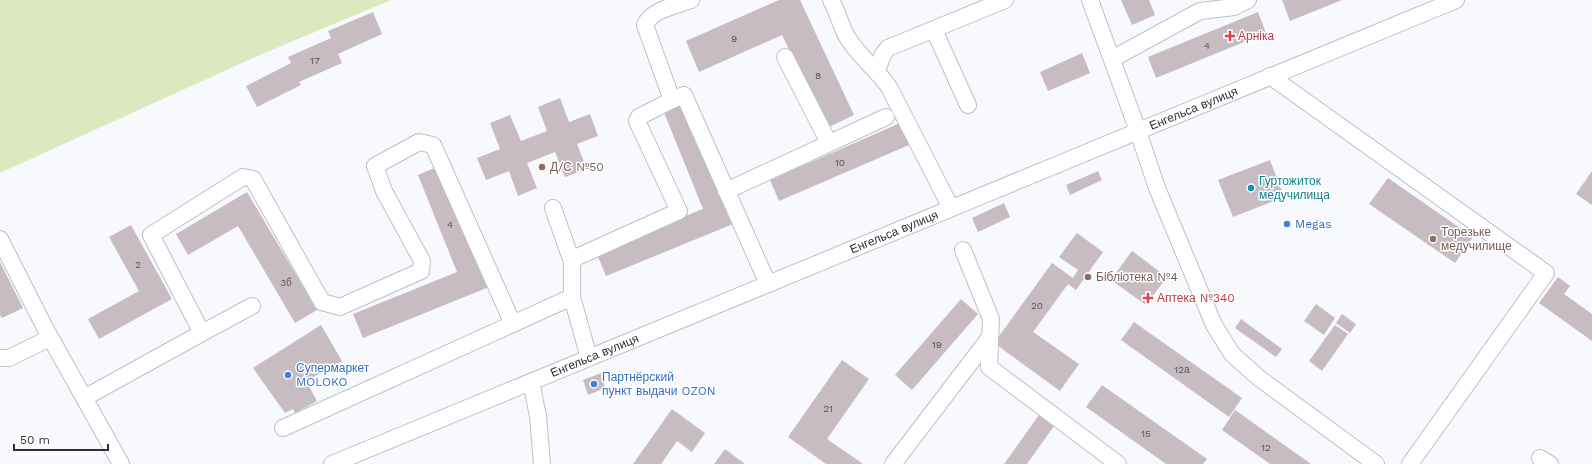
<svg xmlns="http://www.w3.org/2000/svg" width="1592" height="464" font-family="'Work Sans',sans-serif">
<style>
.green{fill:#dce9c0}
.building{fill:#c7bcc2}
.lines{fill:none;stroke-linecap:round;stroke-linejoin:round}
.minor-casing{stroke:#bbc1ca;stroke-width:18}
.minor{stroke:#fff;stroke-width:16}
.health-dot{fill:#e0444e;stroke:#fff;stroke-width:1.5}
.education-dot{fill:#8d6e63;stroke:#fff;stroke-width:1.5}
.culture-dot{fill:#0f9aa8;stroke:#fff;stroke-width:1.5}
.shop-dot{fill:#3f7fe0;stroke:#fff;stroke-width:1.5}
.labels{text-anchor:middle;dominant-baseline:central;stroke-width:3;stroke-linejoin:round;paint-order:stroke}
.number-label{font-size:10px;fill:#535256}
.health-label{font-size:12px;fill:#be3a42;stroke:#fff;text-anchor:start}
.street-label{font-size:12px;fill:#2c2e32;stroke:#fff}
.education-label{font-size:12px;fill:#785e54;stroke:#fff;text-anchor:start}
.culture-label{font-size:12px;fill:#0d838f;stroke:#fff;text-anchor:start}
.shop-label{font-size:12px;fill:#366cbe;stroke:#fff;text-anchor:start}
</style>
<rect width="100%" height="100%" fill="#f7f9fd"/>
<!-- green -->
<polygon class="green" points="0,0 391,0 253,58 0,173"/>
<!-- building -->
<g class="building">
<polygon points="779,0 800,0 854,115 827,128 782,35 699,72 686,41"/>
<polygon points="1121,0 1149,0 1155,15 1132,25"/>
<polygon points="1282,0 1342,0 1290,21"/>
<polygon points="373,12 382,34 338,54 342,63 299,82 301,85 257,107 246,86 291,63 288,57 331,38 328,31"/>
<polygon points="1258,12 1266,33 1156,78 1148,57"/>
<polygon points="1082,53 1090,73 1048,91 1040,72"/>
<polygon points="560,98 569,122 590,114 598,136 577,144 587,169 565,177 555,152 527,163 537,188 518,196 509,171 486,180 477,158 500,149 490,123 510,115 521,141 547,131 538,107"/>
<polygon points="683,102 733,224 606,276 596,252 703,209 663,110"/>
<polygon points="900,123 909,145 779,201 770,180"/>
<polygon points="1270,160 1284,197 1233,217 1218,180"/>
<polygon points="439,166 489,287 363,338 353,314 457,272 418,175"/>
<polygon points="1098,171 1102,180 1070,195 1066,185"/>
<polygon points="1592,171 1592,205 1576,194"/>
<polygon points="1388,178 1473,237 1455,263 1369,204"/>
<polygon points="247,192 317,310 295,323 238,226 188,255 176,234"/>
<polygon points="1004,203 1010,217 978,232 972,218"/>
<polygon points="131,225 172,299 99,339 88,319 139,291 109,237"/>
<polygon points="1077,233 1103,252 1076,290 1068,284 1033,332 1079,364 1060,391 994,343 1052,263 1073,278 1078,270 1059,257"/>
<polygon points="1132,251 1167,277 1146,305 1111,280"/>
<polygon points="0,262 23,308 2,318 0,315"/>
<polygon points="1558,277 1570,286 1564,294 1592,314 1592,341 1539,303"/>
<polygon points="961,299 978,314 912,390 895,375"/>
<polygon points="1316,304 1335,318 1324,335 1304,321"/>
<polygon points="1342,314 1356,324 1350,333 1336,323"/>
<polygon points="1241,319 1282,349 1276,357 1235,328"/>
<polygon points="1134,322 1242,398 1229,417 1121,340"/>
<polygon points="321,325 342,361 306,381 317,401 295,413 293,409 285,413 253,368"/>
<polygon points="1335,325 1348,334 1322,371 1309,361"/>
<polygon points="842,360 869,379 827,439 863,464 826,464 788,437"/>
<polygon points="601,373 605,388 588,395 583,380"/>
<polygon points="1102,385 1207,459 1203,464 1166,464 1086,407"/>
<polygon points="672,409 705,433 692,452 677,441 661,464 633,464"/>
<polygon points="1235,410 1311,464 1270,464 1222,430"/>
<polygon points="1039,415 1054,426 1027,464 1004,464"/>
<polygon points="725,449 745,464 714,464"/>
</g>
<g class="lines">
<!-- minor casing -->
<g class="minor-casing">
<g id="minor">
<path d="M 691,0 C 676,6 652,9 645,25 L 672,100 L 684,95 L 768,284"/>
<path d="M 831,0 C 838,12 841,28 849,40 C 860,57 877,70 889,87 L 951,208"/>
<polyline points="1090,0 1138,131 1157,188 1214,325 1232,354 1259,378 1376,464"/>
<polyline points="934,30 968,105"/>
<polyline points="785,57 829,143"/>
<polyline points="1112,59 1200,11 1234,7 1248,0"/>
<polyline points="877,71 883,54 888,48 1005,0"/>
<polyline points="1270,76 1546,273 1410,464"/>
<polyline points="726,191 886,117"/>
<polyline points="553,208 572,262"/>
<polyline points="0,239 45,328 121,464"/>
<polyline points="963,250 991,319 989,367 1118,464"/>
<polyline points="202,333 252,306"/>
<polyline points="0,358 9,358 50,338"/>
<polyline points="589,358 572,297 572,262 577,257 679,211 637,121 639,117 672,100"/>
<polyline points="531,382 538,416 542,464"/>
<polyline points="84,398 202,333 151,235 243,177 253,179 322,302 340,307 421,271 422,261 384,191 375,166 419,142 433,145 513,324"/>
<polyline points="283,428 572,297"/>
<polyline points="1540,458 1550,464"/>
<path id="s1" d="M 332,464 L 1456,0"/>
<polyline points="893,464 990,337"/>
</g>
</g>
<!-- minor -->
<use href="#minor" class="minor"/>
</g>
<!-- markers -->
<g class="health-dot">
<path d="M1228 30h4v4h4v4h-4v4h-4v-4h-4v-4h4z"/>
<path d="M1146 292h4v4h4v4h-4v4h-4v-4h-4v-4h4z"/>
</g>
<g class="education-dot">
<circle cx="542" cy="167" r="4"/>
<circle cx="1433" cy="239" r="4"/>
<circle cx="1088" cy="277" r="4"/>
</g>
<circle class="culture-dot" cx="1251" cy="188" r="4"/>
<g class="shop-dot">
<circle cx="1287" cy="224" r="4"/>
<circle cx="288" cy="375" r="4"/>
<circle cx="594" cy="384" r="4"/>
</g>
<g class="labels">
<!-- number labels -->
<g class="number-label">
<text x="734" y="38">9</text>
<text x="1207" y="45">4</text>
<text x="315" y="60">17</text>
<text x="818" y="75">8</text>
<text x="840" y="162">10</text>
<text x="450" y="224">4</text>
<text x="138" y="264">2</text>
<text x="286" y="282">3б</text>
<text x="1037" y="305">20</text>
<text x="937" y="344">19</text>
<text x="1182" y="369">12а</text>
<text x="828" y="408">21</text>
<text x="1146" y="433">15</text>
<text x="1266" y="447">12</text>
</g>
<!-- health labels -->
<g class="health-label">
<text x="1238" y="36">Арніка</text>
<text x="1157" y="298">Аптека №340</text>
</g>
<!-- street labels -->
<g class="street-label">
<text stroke="none"><textPath href="#s1" startOffset="932">Енгельса вулиця</textPath></text>
<text stroke="none"><textPath href="#s1" startOffset="608">Енгельса вулиця</textPath></text>
<text stroke="none"><textPath href="#s1" startOffset="284">Енгельса вулиця</textPath></text>
</g>
<!-- education labels -->
<g class="education-label">
<text x="550" y="167">Д/С №50</text>
<text x="1441" y="232">Торезьке<tspan x="1441" dy="14">медучилище</tspan></text>
<text x="1096" y="277">Бібліотека №4</text>
</g>
<!-- culture labels -->
<g class="culture-label">
<text x="1259" y="181">Гуртожиток<tspan x="1259" dy="14">медучилища</tspan></text>
</g>
<!-- shop labels -->
<g class="shop-label">
<text x="1295" y="224">Megas</text>
<text x="296" y="368">Супермаркет<tspan x="296" dy="14">MOLOKO</tspan></text>
<text x="602" y="377">Партнёрский<tspan x="602" dy="14">пункт выдачи OZON</tspan></text>
</g>
</g>
<!-- scale -->
<path d="M14 444v6h94v-6" fill="none" stroke="#2c2e32" stroke-width="2"/>
<text x="20" y="444" font-size="12" fill="#2c2e32" stroke="#ffffff" stroke-width="3" paint-order="stroke">50 m</text>
</svg>
